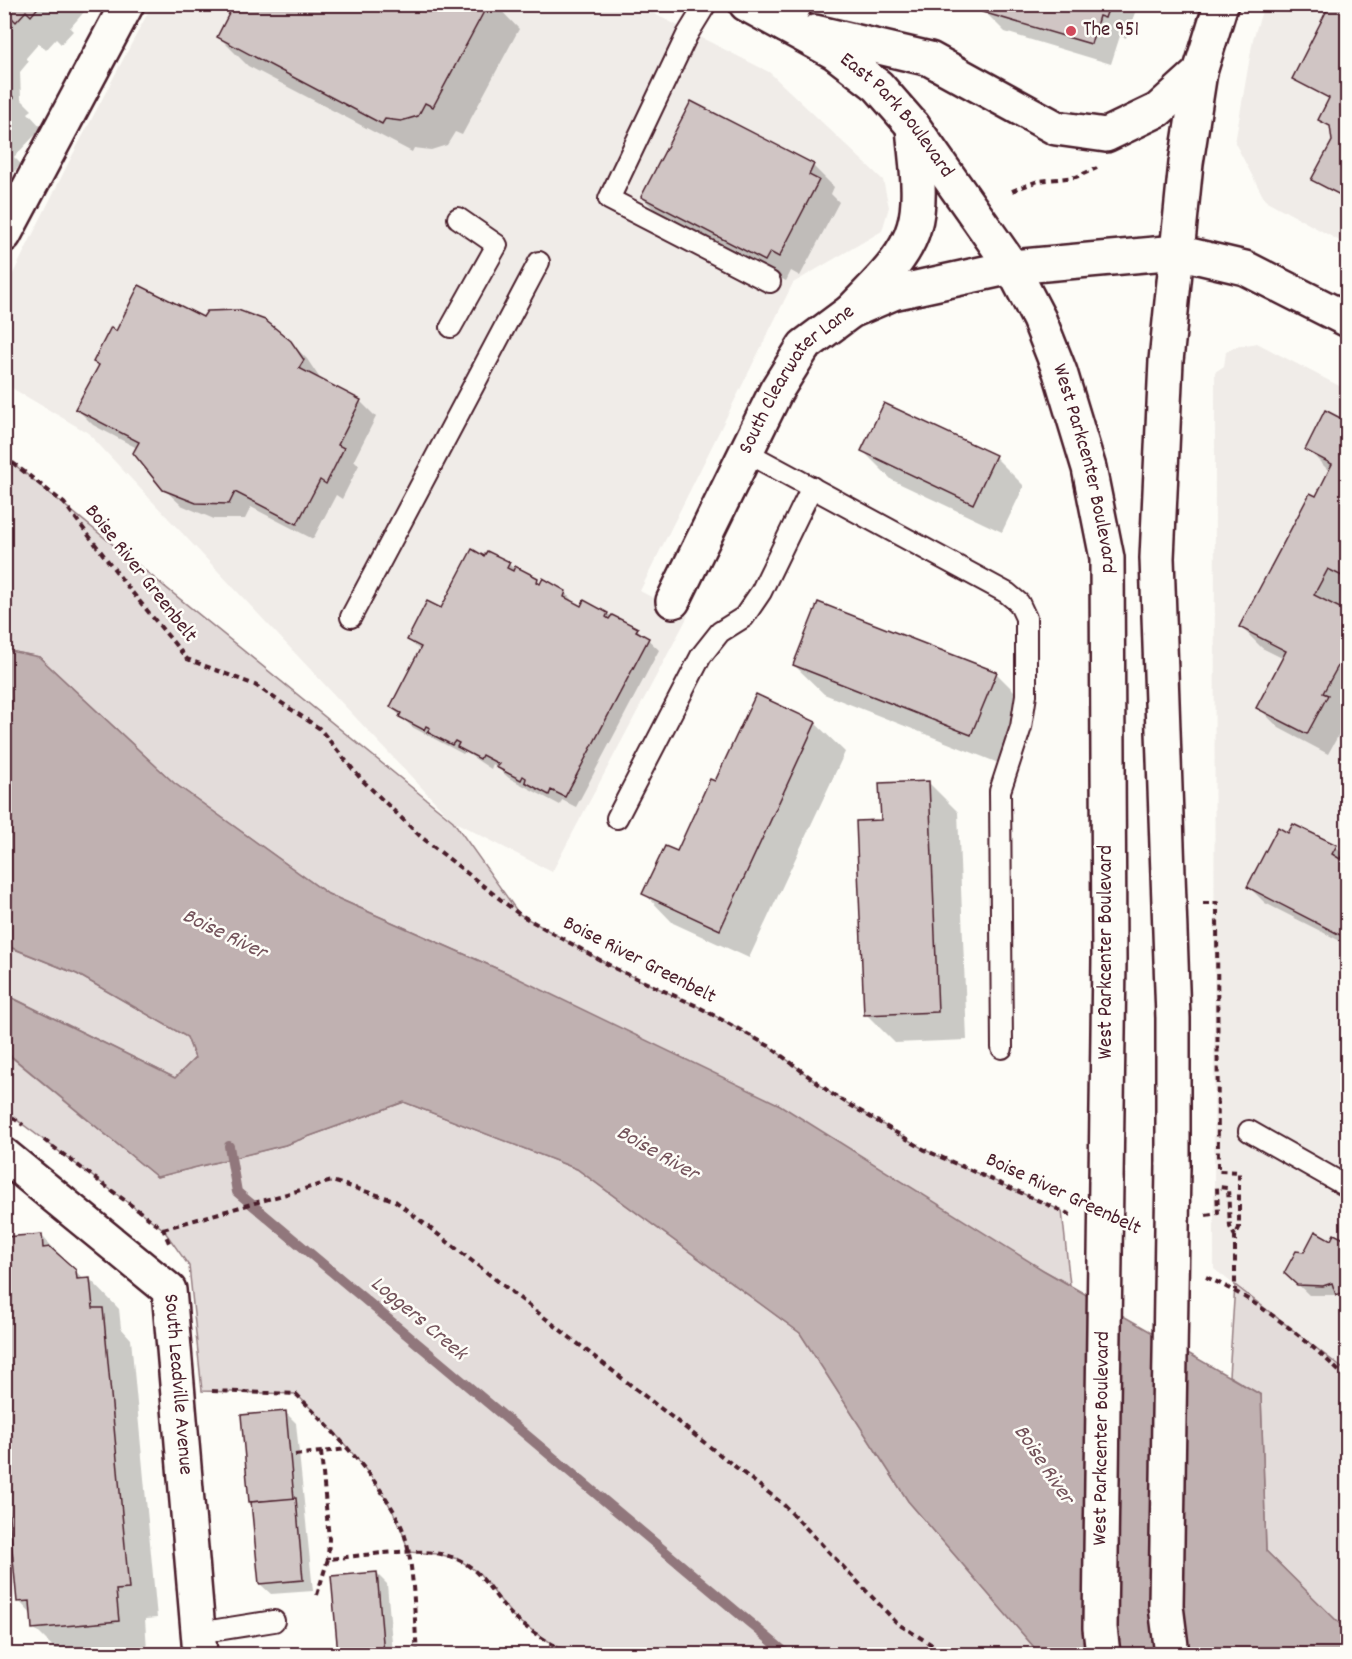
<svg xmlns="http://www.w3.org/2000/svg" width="1352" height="1659" font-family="Dekko,sans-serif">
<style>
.built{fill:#f0ece8}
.green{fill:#e3dcda;stroke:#967e82;stroke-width:1.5}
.water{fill:#c0b1b1;stroke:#91777b;stroke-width:1.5}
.shadow{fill:#0003}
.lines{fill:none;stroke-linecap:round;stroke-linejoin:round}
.stream{stroke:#91777b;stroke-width:10}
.building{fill:#d0c5c4;stroke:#4a1f2b;stroke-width:1.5}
.service-casing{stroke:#4a1f2b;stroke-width:24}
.minor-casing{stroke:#4a1f2b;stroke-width:38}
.tertiary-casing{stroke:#4a1f2b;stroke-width:38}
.secondary-casing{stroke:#4a1f2b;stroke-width:38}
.path{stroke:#4a1f2b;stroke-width:4;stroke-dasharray:6 4.5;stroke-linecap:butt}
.service{stroke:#fdfcf7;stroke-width:20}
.minor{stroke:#fdfcf7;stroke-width:33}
.tertiary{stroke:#fdfcf7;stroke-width:33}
.secondary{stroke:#fdfcf7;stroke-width:33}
.secondary-bridge-casing{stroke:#4a1f2b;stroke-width:38;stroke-linecap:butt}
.secondary-bridge{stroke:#fdfcf7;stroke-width:33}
.poi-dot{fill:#d1495b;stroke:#fdfcf7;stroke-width:2}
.labels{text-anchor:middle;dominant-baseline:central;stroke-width:5;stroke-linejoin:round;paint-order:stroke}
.poi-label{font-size:21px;fill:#4a1f2b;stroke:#fdfcf7;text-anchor:start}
.street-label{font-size:21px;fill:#4a1f2b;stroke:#fdfcf7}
.water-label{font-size:22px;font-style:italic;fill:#73525a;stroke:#fdfcf7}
</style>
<rect width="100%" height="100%" fill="#fdfcf7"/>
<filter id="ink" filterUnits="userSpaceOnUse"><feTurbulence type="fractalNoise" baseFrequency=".0167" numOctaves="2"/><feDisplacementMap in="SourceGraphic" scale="12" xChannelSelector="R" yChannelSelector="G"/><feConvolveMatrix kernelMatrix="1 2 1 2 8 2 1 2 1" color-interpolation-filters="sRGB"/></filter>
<g filter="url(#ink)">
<!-- built -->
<g class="built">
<polygon points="152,5 637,5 769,72 883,180 889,207 882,231 793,283 640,591 688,616 552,872 453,821 88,433 5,384 4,292 71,158"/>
<polygon points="1264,5 1347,5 1347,245 1265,200 1235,143 1253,39"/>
<polygon points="1257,343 1347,390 1347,1372 1214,1269 1215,372 1224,366 1226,352 1235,347"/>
</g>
<!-- green -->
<g class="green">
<polygon points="4,456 453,821 519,914 616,969 697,1006 769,1046 832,1094 925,1150 1062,1211 1070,1285 507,973 328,894 174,783 39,657 5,650"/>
<polygon points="4,945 77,974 187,1037 195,1058 175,1078 5,994"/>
<path d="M 4,1051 L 157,1177 L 285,1145 L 404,1102 L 577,1169 L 800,1333 L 908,1501 L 1040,1654 L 568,1654 L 515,1619 L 480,1574 L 458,1559 L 438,1554 L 408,1552 C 397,1496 337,1433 296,1394 L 202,1391 L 189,1266 L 163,1229 L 5,1111 Z"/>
<polygon points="1235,1285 1347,1372 1347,1631 1266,1551 1261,1395 1229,1376"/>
</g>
<!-- water -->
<polygon class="water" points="5,650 39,657 174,783 328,894 507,973 780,1105 1043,1270 1261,1395 1266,1551 1347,1631 1347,1654 1040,1654 908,1501 800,1333 577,1169 404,1102 285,1145 157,1177 5,1051 4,994 175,1078 195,1058 187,1037 77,974 5,945"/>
<!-- shadow -->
<g class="shadow">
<polygon points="4,4 91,4 70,28 73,31 61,44 56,39 46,50 39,43 26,58 29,61 20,72 21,99 32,110 28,113 42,128 14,157 21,164 7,179 11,183 4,190"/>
<polygon points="246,4 495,4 519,29 462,135 455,132 447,145 431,150 414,148 412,152 248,66 218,36"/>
<polygon points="985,4 1138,4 1126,38 1120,36 1111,64 1005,32 984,11"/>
<polygon points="1348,4 1348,200 1313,180 1333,142 1332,128 1320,120 1330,99 1294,78"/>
<polygon points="691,103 813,166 834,187 831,194 839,202 800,276 791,271 786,281 663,218 642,197"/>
<polygon points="204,319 290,342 307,359 319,377 318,379 360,401 376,417 354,460 359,465 342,499 336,495 313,539 251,507 245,519 214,519 181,505 164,489 137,448 93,425 77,409 99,367 95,362 117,333"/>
<polygon points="1348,424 1348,592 1339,609 1348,614 1348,708 1344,714 1348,718 1328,754 1279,728 1258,707 1284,659 1262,648 1241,627 1330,472 1307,449"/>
<polygon points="863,451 995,457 1024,486 1002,532 892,480"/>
<polygon points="485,558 509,564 515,570 542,584 565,592 575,604 607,614 637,629 659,650 576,807 562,800 560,805 509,778 493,764 491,769 465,752 463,754 412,727 391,707 421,651 408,640 442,610"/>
<polygon points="794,665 996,673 1025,702 1001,764 824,694"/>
<polygon points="815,723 845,752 749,958 673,923 644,893 677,853 716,783"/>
<polygon points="929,783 958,812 967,1040 895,1043 866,1014 882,821"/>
<polygon points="1289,835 1336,847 1344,855 1348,854 1348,945 1265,903 1249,887"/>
<polygon points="41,1235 84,1280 90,1279 119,1309 121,1328 131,1339 157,1618 145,1619 147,1650 60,1654 34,1628 32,1615 19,1601"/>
<polygon points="1331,1242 1348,1243 1348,1304 1338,1295 1309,1295 1286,1273 1305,1253"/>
<polygon points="285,1412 296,1423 313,1591 271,1594 260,1584 242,1416"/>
<polygon points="376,1573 387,1584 393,1654 340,1654 333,1577"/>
</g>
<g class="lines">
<!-- stream -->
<polyline class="stream" points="229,1146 237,1192 787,1654"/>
</g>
<!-- building -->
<g class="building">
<polygon points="4,4 41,4 31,16 26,11 16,22 9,15 4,20"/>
<polygon points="234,4 242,8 244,4 488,4 433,107 425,103 418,116 401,121 385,119 382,124 217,37"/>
<polygon points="984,4 1110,4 1105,18 1099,16 1091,44 982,12"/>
<polygon points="1330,4 1348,4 1348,199 1311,180 1332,141 1330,126 1318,120 1329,98 1292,79"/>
<polygon points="4,88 14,98 4,108"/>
<polygon points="691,101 814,164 809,175 819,180 779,257 770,252 765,261 641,197"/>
<polygon points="139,285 203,317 207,311 238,310 265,320 291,341 304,360 299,368 361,400 338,445 344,448 326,484 320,480 297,524 235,492 229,504 196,503 163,490 133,453 139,442 75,409 99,365 93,362 111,327 116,331"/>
<polygon points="884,403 996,455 973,504 861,451"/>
<polygon points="1325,410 1348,422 1348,579 1328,569 1314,595 1348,612 1348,659 1346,662 1342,659 1323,693 1328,695 1307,734 1256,708 1286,651 1239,627 1310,493 1316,496 1332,464 1305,450"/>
<polygon points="472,549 484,556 487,551 510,562 507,568 513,571 515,566 538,578 537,582 540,584 543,578 566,591 564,597 581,606 584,600 608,613 606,617 609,619 612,615 638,628 636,631 649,638 565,797 551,790 549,795 525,782 526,778 523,776 521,780 496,767 499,764 482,755 480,759 457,747 459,743 455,741 452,745 427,732 430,728 426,726 424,730 399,717 401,713 390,707 421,647 407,640 427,601 441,608"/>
<polygon points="818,602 997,672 971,735 793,665"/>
<polygon points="756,694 816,722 720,930 642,894 665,846 677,851 710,779 715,781"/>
<polygon points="929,781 938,1012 864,1015 856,821 881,820 879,783"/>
<polygon points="1293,824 1337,845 1332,854 1340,859 1345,850 1348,852 1348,939 1247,887 1278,827 1288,833"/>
<polygon points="1315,1231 1331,1240 1334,1234 1348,1241 1348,1291 1336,1295 1332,1283 1323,1286 1297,1285 1284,1273 1296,1251 1304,1252"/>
<polygon points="42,1234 43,1248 50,1247 76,1270 77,1279 90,1278 93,1308 103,1308 129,1589 116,1590 119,1621 32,1629 30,1601 17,1602 4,1463 4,1237"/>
<polygon points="286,1411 294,1499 249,1502 241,1415"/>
<polygon points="296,1498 303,1580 259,1584 251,1502"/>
<polygon points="377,1572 384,1654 338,1654 331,1576"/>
</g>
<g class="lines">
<!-- service casing -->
<g class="service-casing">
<g id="service">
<polyline points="706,4 687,35 609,199 770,282"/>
<polyline points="451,327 497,245 458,218"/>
<polyline points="746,452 1007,593 1019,603 1026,618 1026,695 1021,727 1000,791 1002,1048"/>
<polyline points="351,617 539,262"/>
<polyline points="617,818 701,656 720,632 744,617 761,592 812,487"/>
<polyline points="1249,1131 1348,1187"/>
<polyline points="198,1633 274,1621"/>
</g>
</g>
<!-- minor casing -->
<g class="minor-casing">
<g id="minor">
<polyline points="785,25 795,4"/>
<polyline points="4,235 127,4"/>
<path id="s1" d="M 673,601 L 776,391 L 804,346 L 851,311 L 893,293 L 1012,267"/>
<path id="s2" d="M 4,1155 L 169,1290 L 200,1654"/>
</g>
</g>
<!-- tertiary casing -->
<g class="tertiary-casing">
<polyline id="tertiary" points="1177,252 1245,268 1348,320"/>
</g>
<!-- secondary casing -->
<g class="secondary-casing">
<g id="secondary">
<path id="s3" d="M 746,4 L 834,52 L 878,86 L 913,126 L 1012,267 L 1039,319 L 1060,372 L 1089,468 L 1107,558 L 1109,959 L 1106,1181"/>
<polyline points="815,32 930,59 1056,128 1106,135 1158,110 1200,72"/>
<polyline points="1012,267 1177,252"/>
<path d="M 851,311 C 873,287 905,260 914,227 C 923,197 915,157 913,126"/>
<polyline points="1173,1166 1173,1018 1157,558 1166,361 1186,163 1200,72 1221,4"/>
</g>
</g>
<!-- path -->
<g class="path">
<polyline points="1012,191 1038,181 1076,177 1097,168"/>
<polyline points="4,456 64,503 127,586 187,659 255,685 319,728 361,779 420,836 519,914 616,969 697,1006 769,1046 832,1094 925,1150 1071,1215"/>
<polyline points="1203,903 1217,903 1218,1171 1239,1172 1239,1228 1235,1236 1235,1290"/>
<polyline points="4,1111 23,1125"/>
<polyline points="44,1140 163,1229 170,1245"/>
<polyline points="1206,1215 1218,1213 1217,1187 1228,1188 1230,1227 1235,1236"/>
<polyline points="163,1229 332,1181 394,1200 783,1504 898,1624 947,1654"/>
<path d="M 1206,1277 C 1258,1300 1307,1339 1348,1380"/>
<path d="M 212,1391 L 296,1394 C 329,1426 395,1495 406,1540 C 415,1576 414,1617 417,1654"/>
<polyline points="321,1452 329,1539 328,1559"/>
<polyline points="295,1455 347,1449"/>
<path d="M 317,1595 L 328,1559 C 365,1556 423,1544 457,1559 C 483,1570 494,1599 515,1618 C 530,1632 551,1643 568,1654"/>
</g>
<!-- service -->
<use href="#service" class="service"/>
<!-- minor -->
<use href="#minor" class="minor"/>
<!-- tertiary -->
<use href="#tertiary" class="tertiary"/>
<!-- secondary -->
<use href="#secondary" class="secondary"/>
<!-- secondary-bridge casing -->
<g class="secondary-bridge-casing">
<g id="secondary-bridge">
<path id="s4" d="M 1103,1654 L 1100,1628 L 1106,1181"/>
<polyline points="1172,1654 1166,1606 1173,1166"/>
</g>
</g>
<!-- secondary-bridge -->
<use href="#secondary-bridge" class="secondary-bridge"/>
</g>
</g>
<!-- markers -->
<circle class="poi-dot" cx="1071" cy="31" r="6"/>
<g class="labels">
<!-- poi labels -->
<g class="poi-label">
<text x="1083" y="31">The 951</text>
</g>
<!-- street labels -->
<g class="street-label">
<text stroke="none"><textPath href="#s3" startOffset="190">East Park Boulevard</textPath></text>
<text stroke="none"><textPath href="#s1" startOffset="256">South Clearwater Lane</textPath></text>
<text stroke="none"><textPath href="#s3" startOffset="597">West Parkcenter Boulevard</textPath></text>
<text transform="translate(140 574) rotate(52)">Boise River Greenbelt</text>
<text transform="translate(1107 952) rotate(-90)">West Parkcenter Boulevard</text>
<text transform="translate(639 961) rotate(27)">Boise River Greenbelt</text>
<text transform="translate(1063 1195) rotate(25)">Boise River Greenbelt</text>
<text stroke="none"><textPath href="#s2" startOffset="308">South Leadville Avenue</textPath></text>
<text stroke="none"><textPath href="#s4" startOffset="216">West Parkcenter Boulevard</textPath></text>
</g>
<!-- water labels -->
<g class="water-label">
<text transform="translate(224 935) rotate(26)">Boise River</text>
<text transform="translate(657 1154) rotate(30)">Boise River</text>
<text transform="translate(418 1319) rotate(40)">Loggers Creek</text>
<text transform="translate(1043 1465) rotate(56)">Boise River</text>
</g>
</g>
<!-- margin -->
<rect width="1352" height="1659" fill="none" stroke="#fdfcf7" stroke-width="24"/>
<rect x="12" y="12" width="1328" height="1635" fill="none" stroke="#4a1f2b" stroke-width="2" filter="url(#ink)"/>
</svg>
